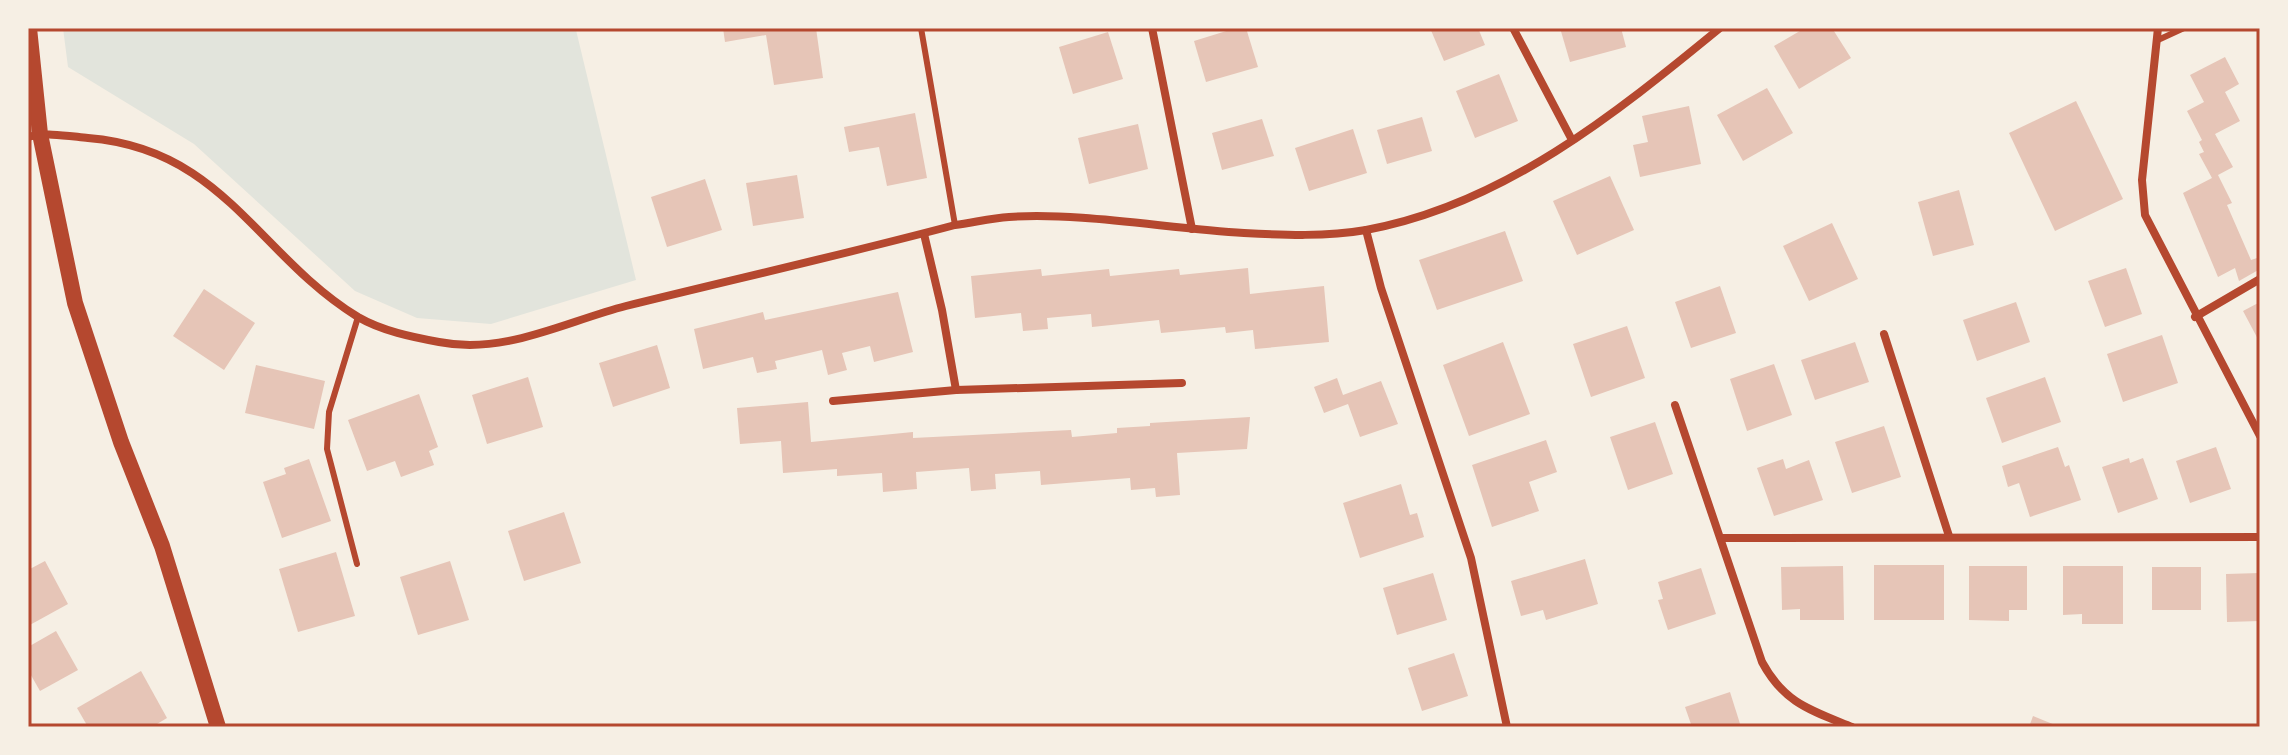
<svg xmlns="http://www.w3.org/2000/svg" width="2288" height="755" font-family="'DejaVu Sans',sans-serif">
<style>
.green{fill:#e2e4dc}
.building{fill:#e6c5b7}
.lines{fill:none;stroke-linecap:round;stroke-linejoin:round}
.service{stroke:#b5482f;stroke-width:6}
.minor{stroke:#b5482f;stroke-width:8}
.secondary{stroke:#b5482f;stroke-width:16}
.neatline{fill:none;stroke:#b5482f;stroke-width:3}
</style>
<rect width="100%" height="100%" fill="#f6efe4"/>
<!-- green -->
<polygon class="green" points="63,28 583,28 576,30 636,280 491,324 417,318 355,291 194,144 68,67"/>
<!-- building -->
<g class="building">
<polygon points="723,28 816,28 823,78 774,85 766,35 725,42"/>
<polygon points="1236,28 1246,28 1258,67 1206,82 1194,41"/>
<polygon points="1430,28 1478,28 1485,45 1444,61"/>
<polygon points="1560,28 1621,28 1626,47 1570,62"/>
<polygon points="1805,28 1832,28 1851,58 1799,89 1774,46"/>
<polygon points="1108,32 1123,79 1073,94 1059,47"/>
<polygon points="2225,57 2239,84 2225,92 2240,121 2215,134 2233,167 2218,175 2232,203 2227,205 2251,260 2260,257 2260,269 2239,281 2235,268 2218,277 2183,193 2212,178 2199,154 2204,152 2199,142 2202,140 2187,111 2204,102 2190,75"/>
<polygon points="1499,74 1518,121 1475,138 1456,91"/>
<polygon points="1767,88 1793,133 1743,161 1717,115"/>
<polygon points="2076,101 2123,199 2055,231 2009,133"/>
<polygon points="1689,106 1701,164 1640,177 1633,145 1648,142 1642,116"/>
<polygon points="915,113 927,178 887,186 879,147 849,152 844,127"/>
<polygon points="1422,117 1432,151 1387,164 1377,130"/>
<polygon points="1262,119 1274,156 1222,170 1212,133"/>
<polygon points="1138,124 1148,169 1089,184 1078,138"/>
<polygon points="1353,129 1367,173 1309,191 1295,148"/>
<polygon points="797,175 804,218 753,226 746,183"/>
<polygon points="1610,176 1634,230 1577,255 1553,201"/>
<polygon points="705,179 722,230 667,247 651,197"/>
<polygon points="1959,190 1974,245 1933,256 1918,202"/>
<polygon points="1832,223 1858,279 1809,301 1783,246"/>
<polygon points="1505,231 1523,281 1437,310 1419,260"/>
<polygon points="1248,268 1250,294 1324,286 1329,342 1255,349 1253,330 1226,333 1225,327 1161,333 1159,320 1092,327 1091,314 1047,318 1048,329 1023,331 1021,313 975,318 971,276 1041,269 1042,276 1109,269 1110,276 1179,269 1180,275"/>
<polygon points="2126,268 2142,314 2105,327 2088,281"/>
<polygon points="1720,286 1736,333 1691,348 1675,302"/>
<polygon points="204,289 255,323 224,370 173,336"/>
<polygon points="898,292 913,352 874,362 870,346 842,353 847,370 828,375 822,350 775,361 777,369 757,373 753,357 703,369 694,329 763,312 765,320"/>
<polygon points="2016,302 2030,342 1977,361 1963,320"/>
<polygon points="2260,302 2260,343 2243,311"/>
<polygon points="1627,326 1645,378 1591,397 1573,344"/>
<polygon points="2162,335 2178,383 2123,402 2107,354"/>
<polygon points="1503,342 1530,414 1469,436 1443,365"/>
<polygon points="1855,342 1869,382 1815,400 1801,360"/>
<polygon points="657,345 670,388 613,407 599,363"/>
<polygon points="1774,364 1792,415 1747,431 1730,379"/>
<polygon points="256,365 325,381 314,429 245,413"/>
<polygon points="528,377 543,427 487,444 472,395"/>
<polygon points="2045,377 2061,422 2002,443 1986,398"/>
<polygon points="1337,378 1343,395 1381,381 1398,424 1360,437 1348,404 1324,413 1314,387"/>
<polygon points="419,394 438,447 429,451 434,465 401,477 395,461 367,471 348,420"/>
<polygon points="808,402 811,442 913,432 913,438 1071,430 1072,437 1117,433 1117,428 1150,426 1150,423 1250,417 1247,449 1177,453 1180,495 1156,497 1155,488 1131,490 1130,478 1041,485 1040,471 995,474 996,489 971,491 969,468 916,472 917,489 883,492 882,473 837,476 837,469 783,473 781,441 740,444 737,408"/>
<polygon points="1655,422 1673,474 1628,490 1610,437"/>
<polygon points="1884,426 1901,477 1852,493 1835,442"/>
<polygon points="1546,440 1557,472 1529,482 1539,511 1492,527 1472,465"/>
<polygon points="2058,447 2065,467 2069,465 2081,500 2030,517 2019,483 2008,487 2002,466"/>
<polygon points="2216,447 2231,489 2190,503 2176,461"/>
<polygon points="2129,458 2130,463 2143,458 2158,499 2118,513 2102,467"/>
<polygon points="309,459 331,521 282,538 263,482 286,474 284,468"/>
<polygon points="1783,459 1786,469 1809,460 1823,500 1774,516 1757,468"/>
<polygon points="1401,484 1410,515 1417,513 1424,537 1360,558 1343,503"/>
<polygon points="564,512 581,563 524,581 508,531"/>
<polygon points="336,552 355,616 298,632 279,569"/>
<polygon points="1585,559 1598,604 1546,620 1543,610 1521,616 1511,581"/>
<polygon points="45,561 68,604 28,626 28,570"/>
<polygon points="450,561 469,620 418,635 400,577"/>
<rect x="1874" y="565" width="70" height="55"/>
<polygon points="1843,566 1844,620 1800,620 1800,609 1782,610 1781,567"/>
<polygon points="1969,566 2027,566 2027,610 2009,610 2009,621 1969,620"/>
<polygon points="2063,566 2123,566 2123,624 2082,624 2082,614 2063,615"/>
<rect x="2152" y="567" width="49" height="43"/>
<polygon points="1701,568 1716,614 1668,630 1658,600 1663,599 1658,582"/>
<polygon points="1433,573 1447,620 1397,635 1383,588"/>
<polygon points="2260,573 2260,621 2227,622 2226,574"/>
<polygon points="56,631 78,670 40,691 28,670 28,647"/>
<polygon points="1454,653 1468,696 1422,711 1408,668"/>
<polygon points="141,671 167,718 152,727 88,727 77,708"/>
<polygon points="1730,692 1741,727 1692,727 1685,707"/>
<polygon points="2033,716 2060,727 2029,727"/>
</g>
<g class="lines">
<!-- service -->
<g class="service">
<polyline points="921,28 955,225"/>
<polyline points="2158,40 2184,28"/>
<polyline points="357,564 327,449 329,412 358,317"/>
</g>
<!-- minor -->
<g class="minor">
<polyline points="1152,28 1192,229"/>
<polyline points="1513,28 1572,140"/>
<polyline points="2158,28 2142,180 2145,215 2260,436"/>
<path d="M 28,137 C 47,132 68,136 88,138 C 224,149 257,255 358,317 C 382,331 412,337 439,342 C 505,355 564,322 626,306 C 735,279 846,254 955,225 C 972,223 991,218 1009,217 C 1081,212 1170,229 1244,233 C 1284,235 1326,237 1366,230 C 1503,205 1615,114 1720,28"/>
<polyline points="1366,230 1381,288 1471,558 1507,727"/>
<polyline points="924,234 942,310 956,390"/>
<polyline points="2195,317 2260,279"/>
<polyline points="1884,334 1949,536"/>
<polyline points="833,401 956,390 1182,383"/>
<path d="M 1675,405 L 1762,662 C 1784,703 1810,710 1852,727"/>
<polyline points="1721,538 2260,537"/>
</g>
<!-- secondary -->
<polyline class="secondary" points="29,28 40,134 75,303 121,442 162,546 218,727"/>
</g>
<!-- border -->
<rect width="2288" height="755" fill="none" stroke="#f6efe4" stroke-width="60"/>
<rect x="30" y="30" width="2228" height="695" class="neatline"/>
</svg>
